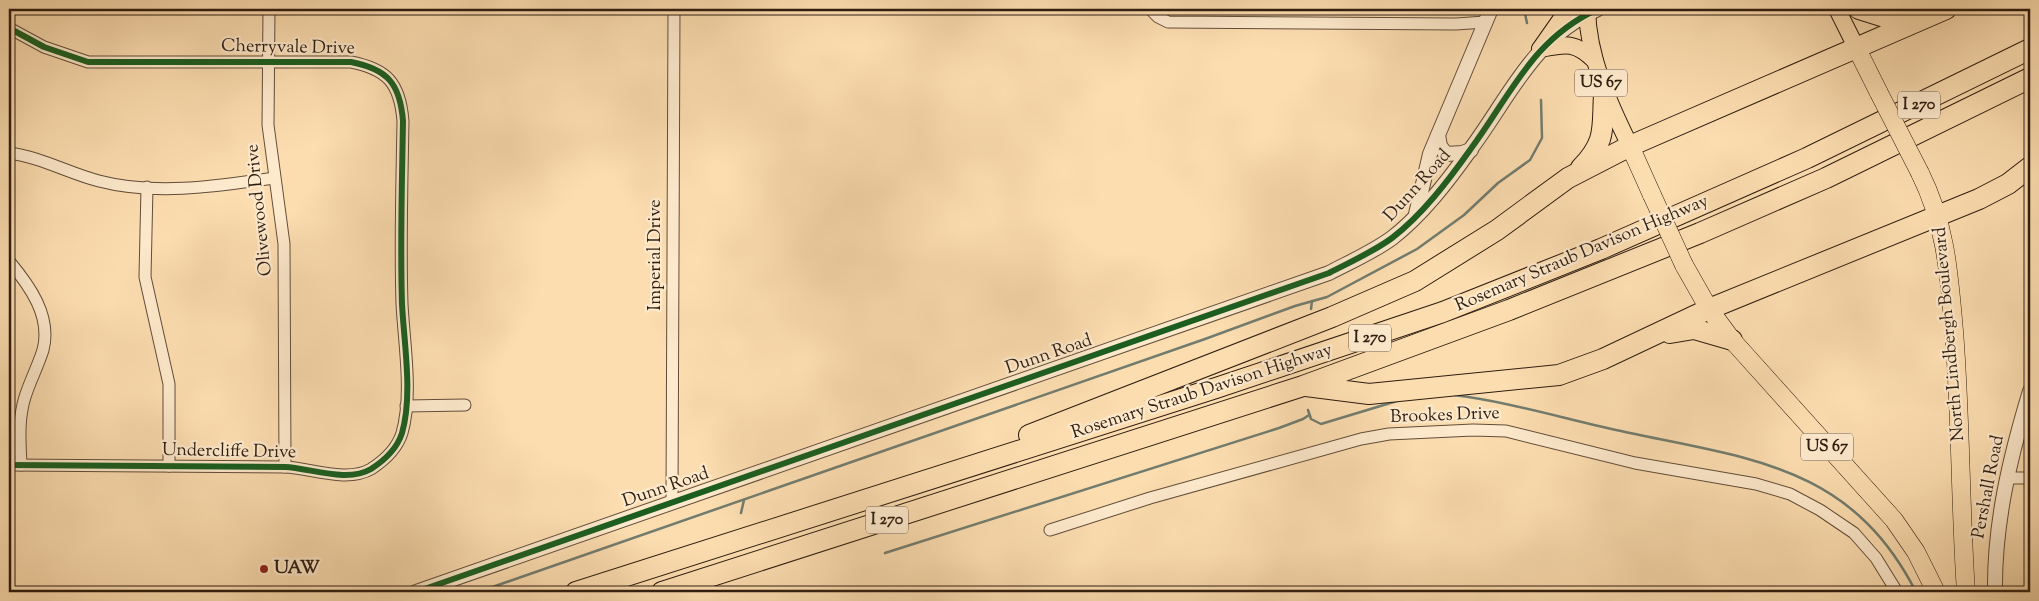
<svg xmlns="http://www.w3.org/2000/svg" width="2039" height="601" font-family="'Sorts Mill Goudy',serif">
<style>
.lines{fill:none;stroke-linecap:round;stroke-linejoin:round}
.stream{stroke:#727c6e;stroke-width:2.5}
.minor-casing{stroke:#624d38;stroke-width:13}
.tertiary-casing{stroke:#624d38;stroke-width:16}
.primary-casing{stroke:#2e1d10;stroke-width:18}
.trunk-casing{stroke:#2e1d10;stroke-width:19}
.motorway-casing{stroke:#2e1d10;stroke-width:22}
.minor{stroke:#fde9cc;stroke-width:11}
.tertiary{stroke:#fde9cc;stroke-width:14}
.primary{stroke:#fcddb0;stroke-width:16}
.trunk{stroke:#fcddb0;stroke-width:18}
.motorway{stroke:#fcddb0;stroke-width:20}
.trunk-bridge-casing{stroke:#2e1d10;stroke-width:19;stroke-linecap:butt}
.trunk-bridge{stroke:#fcddb0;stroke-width:18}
.cycleway-casing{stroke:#fde9cc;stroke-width:9}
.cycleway{stroke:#1b5e20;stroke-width:6}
.poi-dot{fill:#8f2418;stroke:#fde9cc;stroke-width:2}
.labels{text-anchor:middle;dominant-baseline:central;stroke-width:4.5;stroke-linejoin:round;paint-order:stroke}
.shield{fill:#fde9cc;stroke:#6c5a48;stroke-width:1}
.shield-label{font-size:16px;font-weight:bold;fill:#2e1d10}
.street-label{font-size:18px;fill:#2e1d10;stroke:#fde9cc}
.poi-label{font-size:18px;font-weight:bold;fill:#2e1d10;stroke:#fde9cc;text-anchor:start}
</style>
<rect width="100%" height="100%" fill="#fcddb0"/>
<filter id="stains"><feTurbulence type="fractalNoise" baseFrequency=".004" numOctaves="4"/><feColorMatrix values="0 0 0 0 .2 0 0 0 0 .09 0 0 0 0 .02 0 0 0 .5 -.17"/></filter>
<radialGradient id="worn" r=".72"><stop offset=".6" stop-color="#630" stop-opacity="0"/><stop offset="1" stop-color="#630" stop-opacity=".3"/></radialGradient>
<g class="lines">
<!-- stream -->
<g class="stream">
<polyline points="1524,9 1527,23"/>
<polyline points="1311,309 1312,301"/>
<path d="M 1454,395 C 1510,402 1565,419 1621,431 C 1747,459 1850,463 1916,592"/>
<polyline points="1308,410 1311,419 1321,424 1397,401"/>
<polyline points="741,513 744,500"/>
<polyline points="885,553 1279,428 1303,419 1309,415"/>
<polyline points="478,592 1205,339 1295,306 1327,297 1417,249 1464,215 1498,183 1530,160 1542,138 1541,100"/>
<polyline points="725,592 725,591"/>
</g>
<!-- minor casing -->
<g class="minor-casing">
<g id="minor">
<polyline points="269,9 268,125 284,244 285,467"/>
<polyline points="1150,9 1158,17 1168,22 1456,24 1485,22"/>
<path d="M 9,28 L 44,47 L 88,62 L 351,62 C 387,69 400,83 403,121 C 402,182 400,243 402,304 C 404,343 413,395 402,433 C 397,449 385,460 371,469 C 347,483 310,468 285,467 L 9,465"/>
<path d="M 9,153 C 41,157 68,173 99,181 C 156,196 218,186 274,178"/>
<polyline points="147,187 145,277 169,384 169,466"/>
<path d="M 9,261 C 29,285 52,316 43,350 C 38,366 30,381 25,397 C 18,419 20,442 21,465"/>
<polyline points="406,406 465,405"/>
<polyline points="2007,478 2030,478"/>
<polyline points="672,502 674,9"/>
<polyline points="1050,530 1150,498 1361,439 1389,434 1473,430 1506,431 1635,463 1756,484 1790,494 1820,510 1854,533 1876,558 1897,592"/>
</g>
</g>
<!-- tertiary casing -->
<g class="tertiary-casing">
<g id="tertiary">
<polyline points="1438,135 1440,146 1446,154 1462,153 1471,150"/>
<polyline points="1416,214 1430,154 1491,9"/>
<path d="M 416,592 L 1329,273 C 1350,262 1373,252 1392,238 C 1422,215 1448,181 1470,150 C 1511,95 1532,39 1598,9"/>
<path d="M 1995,592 C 1994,524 2010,457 2030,391"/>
</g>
</g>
<!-- primary casing -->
<g class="primary-casing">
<g id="primary">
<path d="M 1587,9 C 1588,58 1609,103 1630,146"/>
<polyline points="1837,9 1857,49"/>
<path d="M 1540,49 C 1566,44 1575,41 1595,61"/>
<polyline points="1540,49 1568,9"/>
</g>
</g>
<!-- trunk casing -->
<g class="trunk-casing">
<g id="trunk">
<polyline points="1857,49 1879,93"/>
<polyline points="1630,146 1652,195"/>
<path d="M 1920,173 C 1946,225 1949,274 1954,331 C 1961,418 1960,505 1966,592"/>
<polyline points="1684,265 1709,309 1732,340 1894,520 1916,552 1936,592"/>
</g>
</g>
<!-- motorway casing -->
<g class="motorway-casing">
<g id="motorway">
<polyline points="1859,9 1891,19 1914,15"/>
<path d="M 1581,168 C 1607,141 1602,128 1604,94"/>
<polyline points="1670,333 1694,329 1732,340"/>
<polyline points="1306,386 1369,394 1559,375 1603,359 1709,309 1979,199 2008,184 2030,167"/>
<polyline points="1029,435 1332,317 1415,281 1497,230 1568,178 1630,146 1946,9"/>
<polyline points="576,592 1216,388 1443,312 1601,249 1807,158 2030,49"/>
<polyline points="662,592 1303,386 1509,310 1700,233 1826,178 2030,78"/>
</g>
</g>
<!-- minor -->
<use href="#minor" class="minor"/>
<!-- tertiary -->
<use href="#tertiary" class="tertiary"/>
<!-- primary -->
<use href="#primary" class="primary"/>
<!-- trunk -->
<use href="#trunk" class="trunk"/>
<!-- motorway -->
<use href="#motorway" class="motorway"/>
<!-- trunk-bridge casing -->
<g class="trunk-bridge-casing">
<g id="trunk-bridge">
<polyline points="1879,93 1920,173"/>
<polyline points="1652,195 1684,265"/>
</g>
</g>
<!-- trunk-bridge -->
<use href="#trunk-bridge" class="trunk-bridge"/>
<!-- cycleway casing -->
<g class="cycleway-casing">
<g id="cycleway">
<path d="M 9,28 L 44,47 L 88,62 L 351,62 C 387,69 400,83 403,121 C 402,182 400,243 402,304 C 404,343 413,395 402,433 C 397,449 385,460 371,469 C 347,483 310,468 285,467 L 9,465"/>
<path d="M 416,592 L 1329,273 C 1350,262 1373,252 1392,238 C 1422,215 1448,181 1470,150 C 1511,95 1532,39 1598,9"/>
</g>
</g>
<!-- cycleway -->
<use href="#cycleway" class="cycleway"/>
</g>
<!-- markers -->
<circle class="poi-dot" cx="264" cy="569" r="5"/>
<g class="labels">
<!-- shield labels -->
<g class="shield">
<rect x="1575" y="69.5" width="52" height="27" rx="4"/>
<rect x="1898" y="91.5" width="42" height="27" rx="4"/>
<rect x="1349" y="324.5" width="42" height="27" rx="4"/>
<rect x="1801" y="433.5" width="52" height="27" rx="4"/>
<rect x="866" y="506.5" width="42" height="27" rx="4"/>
</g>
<g class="shield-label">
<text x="1601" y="83">US 67</text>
<text x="1919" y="105">I 270</text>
<text x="1370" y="338">I 270</text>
<text x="1827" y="447">US 67</text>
<text x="887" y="520">I 270</text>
</g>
<!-- street labels -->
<g class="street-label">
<text transform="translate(288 48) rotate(1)">Cherryvale Drive</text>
<text transform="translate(1418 186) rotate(-48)">Dunn Road</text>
<text transform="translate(260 210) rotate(-96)">Olivewood Drive</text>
<text transform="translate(1582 254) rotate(-23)">Rosemary Straub Davison Highway</text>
<text transform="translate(656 255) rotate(-90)">Imperial Drive</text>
<text transform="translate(1950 334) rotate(-95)">North Lindbergh Boulevard</text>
<text transform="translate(1049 355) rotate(-19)">Dunn Road</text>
<text transform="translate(1202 392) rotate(-18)">Rosemary Straub Davison Highway</text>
<text transform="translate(1445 416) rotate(-2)">Brookes Drive</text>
<text transform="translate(229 452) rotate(1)">Undercliffe Drive</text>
<text transform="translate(1989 487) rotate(-79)">Pershall Road</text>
<text transform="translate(666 488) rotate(-19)">Dunn Road</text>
</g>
<!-- poi labels -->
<g class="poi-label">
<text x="274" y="569">UAW</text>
</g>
</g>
<!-- margin -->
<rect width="2039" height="601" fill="none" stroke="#fcddb0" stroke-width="30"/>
<rect x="10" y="10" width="2019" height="581" fill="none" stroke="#2e1d10" stroke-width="2.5"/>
<rect x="15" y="15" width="2009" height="571" fill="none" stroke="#2e1d10"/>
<rect width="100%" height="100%" filter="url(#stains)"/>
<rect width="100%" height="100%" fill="url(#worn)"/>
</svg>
